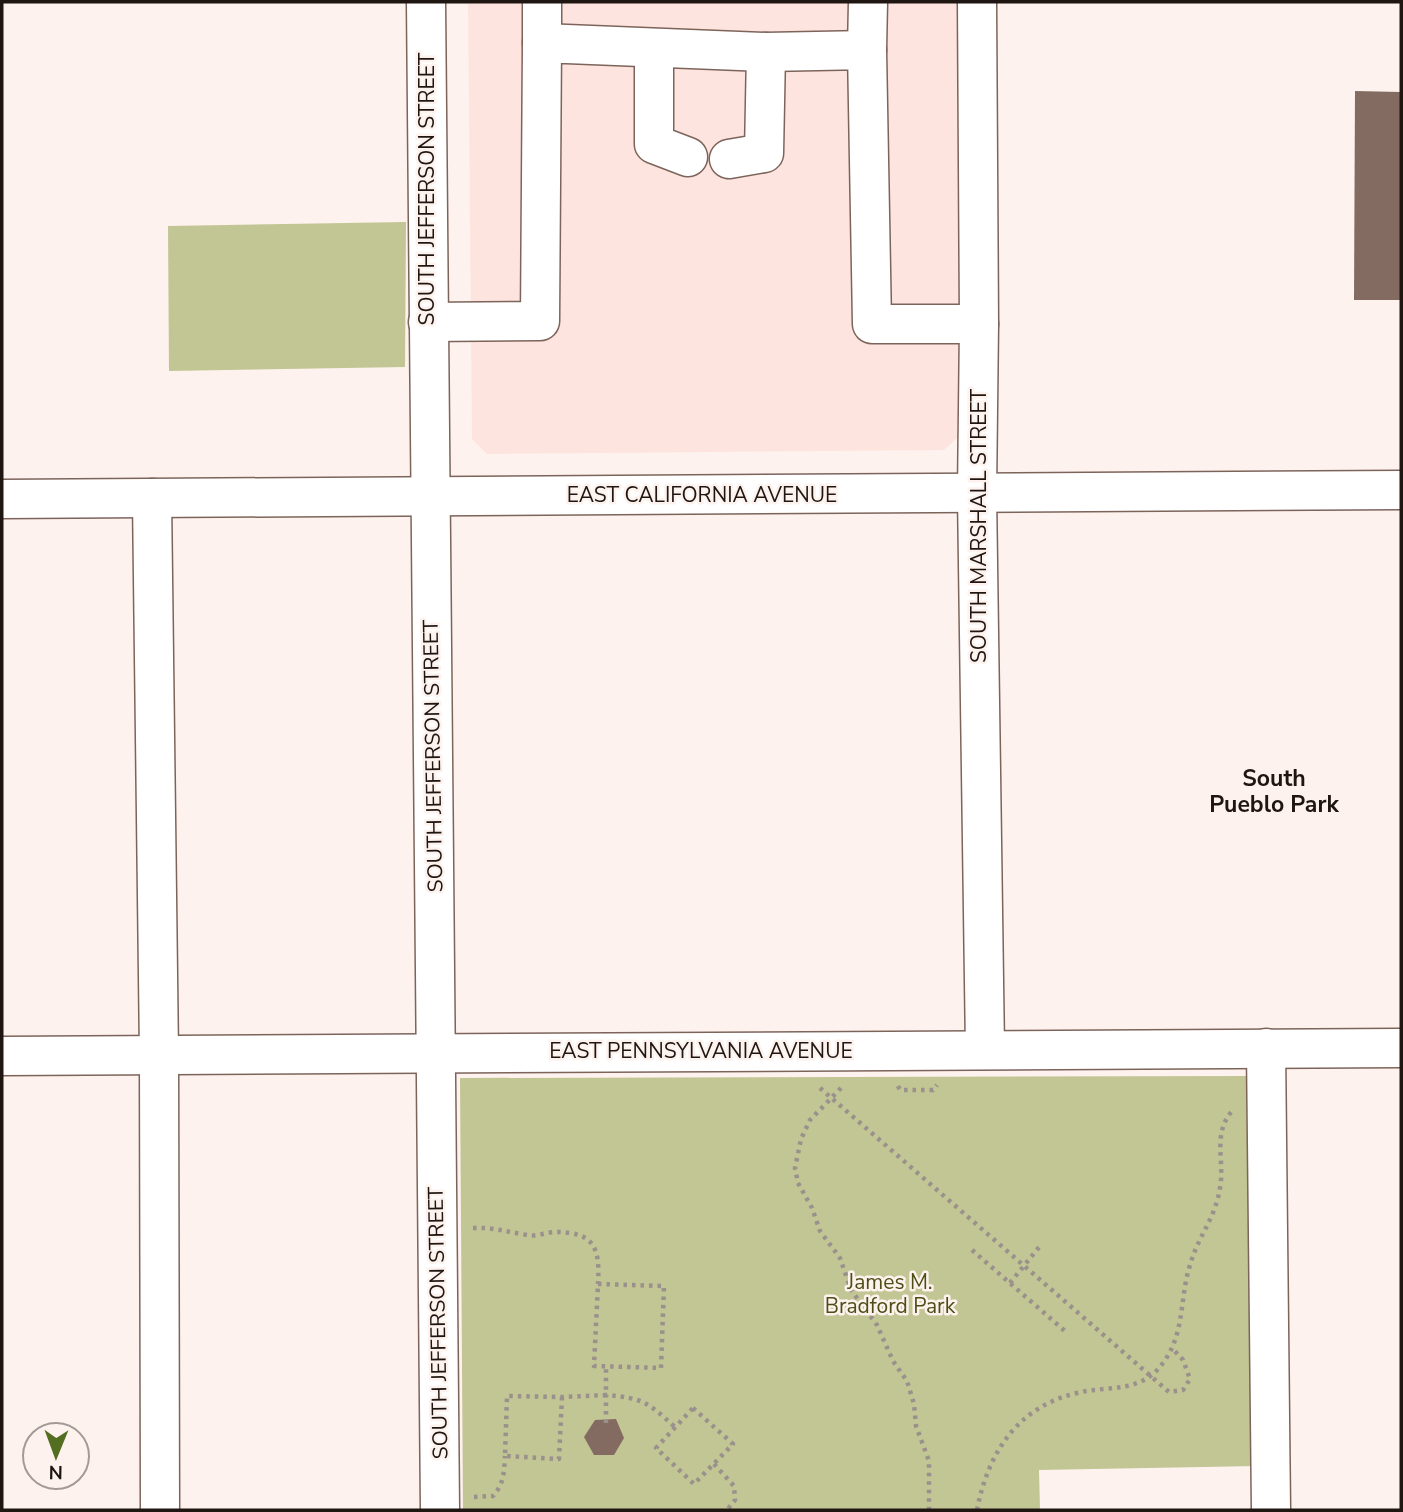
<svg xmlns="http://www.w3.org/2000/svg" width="1403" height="1512" font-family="'Nunito Sans',sans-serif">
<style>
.commercial{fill:#fee4de}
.green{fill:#c2c594}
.building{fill:#836b62}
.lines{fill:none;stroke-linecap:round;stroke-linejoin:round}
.minor-casing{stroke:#7c645b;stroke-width:41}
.path{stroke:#9b918c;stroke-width:4.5;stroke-dasharray:3.5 5;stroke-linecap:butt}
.minor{stroke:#fff;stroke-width:38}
.labels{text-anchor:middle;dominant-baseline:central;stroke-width:5;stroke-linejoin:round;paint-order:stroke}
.street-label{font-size:21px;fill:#1f1612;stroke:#fdf2ed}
.park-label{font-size:21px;fill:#4d4e16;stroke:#fdf2ed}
.neighbourhood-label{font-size:23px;font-weight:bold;fill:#1f1612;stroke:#fdf2ed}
</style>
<rect width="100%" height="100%" fill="#fdf2ed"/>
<!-- commercial -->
<polygon class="commercial" points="468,2 958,2 959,436 944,450 487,454 472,439"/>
<!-- green -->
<g class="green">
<polygon points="406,222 405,367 169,371 168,226"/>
<polygon points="1253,1076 1257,1466 1039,1470 1040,1510 463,1510 460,1078"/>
</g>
<!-- building -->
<g class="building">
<polygon points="1355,91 1401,92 1401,300 1354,300"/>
<polygon points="616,1419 624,1438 614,1455 594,1455 584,1437 595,1420"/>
</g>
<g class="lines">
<!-- minor casing -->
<g class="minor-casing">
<g id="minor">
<polyline points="426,2 440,1510"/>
<polyline points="542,2 542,43"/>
<polyline points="977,2 979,324 977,494 985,1050"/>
<polyline points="654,48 654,144 688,157"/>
<polyline points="867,50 868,2"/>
<polyline points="729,159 764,153 766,52"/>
<polyline points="428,322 540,321 542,43 766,52 867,50 872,324 979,324"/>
<polyline points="152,498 159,1055 160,1510"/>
<polyline points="2,499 1401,490"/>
<polyline points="1266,1048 1271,1510"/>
<polyline points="2,1056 1401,1048"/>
</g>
</g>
<!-- path -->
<g class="path">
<polyline points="898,1086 900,1090 933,1090 937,1085"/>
<polyline points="820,1088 1169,1392 1183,1390 1190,1379 1183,1360 1173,1349"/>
<polyline points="841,1088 810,1120 801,1139 795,1168 798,1183 812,1208 820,1231 840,1258 851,1290 877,1325 893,1361 907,1381 914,1404 916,1426 929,1461 929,1510"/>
<path d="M 473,1228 C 492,1227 508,1232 527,1235 C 536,1237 546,1232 555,1232 C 595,1232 600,1248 598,1284"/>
<polyline points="972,1250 1066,1332"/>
<polyline points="1010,1283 1040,1246"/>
<polygon points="598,1284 664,1286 661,1368 594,1366"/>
<polyline points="562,1397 559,1459 505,1456 507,1396 562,1397 606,1395 606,1367"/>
<polygon points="693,1408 733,1444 694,1484 656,1448"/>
<path d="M 606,1423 L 606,1395 C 644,1398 648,1403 675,1427"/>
<polyline points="714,1464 734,1486 735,1500 727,1510"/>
<path d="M 474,1497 L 493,1496 C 504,1484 504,1472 505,1456"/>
<path d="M 977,1510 C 988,1453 1017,1407 1077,1393 C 1109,1385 1141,1394 1163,1363 C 1186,1332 1179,1296 1191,1262 C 1199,1235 1215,1219 1220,1188 C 1225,1162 1212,1134 1232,1111"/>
</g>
<!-- minor -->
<use href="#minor" class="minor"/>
</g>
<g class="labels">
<!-- street labels -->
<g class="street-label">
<text transform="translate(427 189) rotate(-90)">SOUTH JEFFERSON STREET</text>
<text x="702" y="495">EAST CALIFORNIA AVENUE</text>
<text transform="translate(979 526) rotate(-90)">SOUTH MARSHALL STREET</text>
<text transform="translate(433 756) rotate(-91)">SOUTH JEFFERSON STREET</text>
<text x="701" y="1051">EAST PENNSYLVANIA AVENUE</text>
<text transform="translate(438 1323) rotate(-91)">SOUTH JEFFERSON STREET</text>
</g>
<!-- park labels -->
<g class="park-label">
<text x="890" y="1282">James M.<tspan x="890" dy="24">Bradford Park</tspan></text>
</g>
<!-- neighbourhood labels -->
<g class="neighbourhood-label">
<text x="1274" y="778">South<tspan x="1274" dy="26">Pueblo Park</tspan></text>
</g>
</g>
<!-- border -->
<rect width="1403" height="1512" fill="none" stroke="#1f1612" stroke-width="7"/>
<!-- north arrow -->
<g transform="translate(56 1456) rotate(181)"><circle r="33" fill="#fdf2ed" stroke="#a49a95" stroke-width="2"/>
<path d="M0-5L12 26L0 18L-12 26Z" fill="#536e21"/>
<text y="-10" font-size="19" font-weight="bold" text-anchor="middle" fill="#1f1612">N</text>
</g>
</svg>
